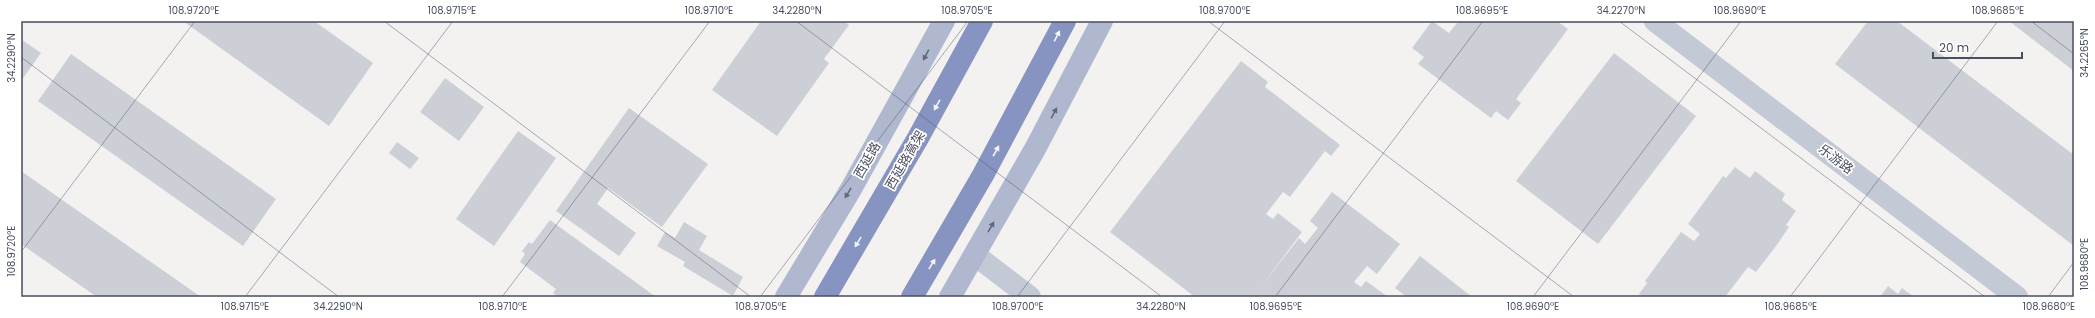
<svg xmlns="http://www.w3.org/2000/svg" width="2095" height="318" font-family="Poppins,'Noto Sans SC',sans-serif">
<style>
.building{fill:#cdcfd7}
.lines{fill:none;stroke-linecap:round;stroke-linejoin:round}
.minor{stroke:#c4c9d6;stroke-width:22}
.major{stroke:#b0b8d0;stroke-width:22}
.highway{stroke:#8794c1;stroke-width:22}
.oneway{fill:#f3f4f9}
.oneway2{fill:#62687b}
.ticks{fill:none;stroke:#484e5f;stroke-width:1;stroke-opacity:0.45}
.labels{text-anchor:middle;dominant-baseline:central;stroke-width:3.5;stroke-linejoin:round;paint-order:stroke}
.street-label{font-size:13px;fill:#484e5f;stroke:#fff}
.neatline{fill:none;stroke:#484e5f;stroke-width:1.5}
.ticks-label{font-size:10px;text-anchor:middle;fill:#484e5f}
</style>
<rect width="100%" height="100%" fill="#f3f2f1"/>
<!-- building -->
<g class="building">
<polygon points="183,21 314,21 373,63 329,126"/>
<polygon points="761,21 844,21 849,25 824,59 829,63 777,136 712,90"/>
<polygon points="1432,21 1449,33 1457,23 1454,21 1557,21 1568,29 1516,99 1521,103 1508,120 1496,111 1491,118 1418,64 1424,57 1412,48"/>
<polygon points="1868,21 1897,21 2074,155 2074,246 1835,64"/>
<polygon points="2009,21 2074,21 2074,71"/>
<polygon points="21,39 41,53 21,81"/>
<polygon points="1614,53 1696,116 1598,244 1516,181"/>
<polygon points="71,54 276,199 243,246 38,101"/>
<polygon points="1241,61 1268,82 1265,87 1340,145 1331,156 1325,151 1290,197 1283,192 1266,214 1273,219 1278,213 1302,232 1260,288 1299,238 1305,244 1318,228 1310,221 1332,192 1400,244 1377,274 1367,266 1354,282 1361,287 1366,281 1388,297 1195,297 1110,232"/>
<polygon points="445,78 484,107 459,141 420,112"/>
<polygon points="629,108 708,164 662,227 608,188 597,204 636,233 619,256 556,211"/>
<polygon points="518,131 556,158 494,246 456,219"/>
<polygon points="397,142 419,158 410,169 389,153"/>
<polygon points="1735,167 1750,178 1755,171 1785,194 1782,200 1796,211 1786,225 1789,227 1776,246 1756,272 1748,267 1725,297 1642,297 1639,294 1647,283 1645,281 1681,232 1694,241 1700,234 1688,224 1723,176 1726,178"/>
<polygon points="21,171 201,297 97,297 21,244"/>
<polygon points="550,220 656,297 559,297 553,293 556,289 520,262 525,254 522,251 529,242 532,244"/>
<polygon points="684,222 707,236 699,250 743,277 733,296 683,266 685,262 657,246 665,232 675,238"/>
<polygon points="1420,256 1472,297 1407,297 1395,288"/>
<polygon points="1888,286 1898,294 1902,288 1914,297 1880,297"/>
</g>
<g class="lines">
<!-- minor -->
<g class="minor">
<polyline points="1655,21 2017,297"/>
<polyline points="975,255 1030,297"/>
</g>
<!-- major -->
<g class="major">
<polyline points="786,297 851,189 944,21"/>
<polyline points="950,297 1035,149 1102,21"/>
</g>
<!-- highway -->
<g class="highway">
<polyline points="825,297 918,138 982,21"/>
<polyline points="912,297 983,175 1065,21"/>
</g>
</g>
<!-- one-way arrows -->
<defs><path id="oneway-solid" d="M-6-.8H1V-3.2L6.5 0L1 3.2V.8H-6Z"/></defs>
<g class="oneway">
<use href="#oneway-solid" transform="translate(1057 36) rotate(-63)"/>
<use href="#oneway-solid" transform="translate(937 105) rotate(119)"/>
<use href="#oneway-solid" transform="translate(996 151) rotate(-61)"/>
<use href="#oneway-solid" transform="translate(858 242) rotate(121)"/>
<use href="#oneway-solid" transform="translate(932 264) rotate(-59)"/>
</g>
<g class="oneway2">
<use href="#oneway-solid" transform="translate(926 55) rotate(118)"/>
<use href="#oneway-solid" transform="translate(1054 113) rotate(-62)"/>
<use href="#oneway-solid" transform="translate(848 193) rotate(121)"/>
<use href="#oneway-solid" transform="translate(991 227) rotate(-60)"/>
</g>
<!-- ticks -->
<path class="ticks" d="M 384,21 L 751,297M 796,21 L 1162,297M 1208,21 L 1574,297M 1619,21 L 1985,297M 2031,21 L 2074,54M 21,57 L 339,297M 21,252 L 195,21M 245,297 L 453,21M 502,297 L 710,21M 760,297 L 968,21M 1017,297 L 1225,21M 1275,297 L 1483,21M 1533,297 L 1741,21M 1790,297 L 1998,21M 2048,297 L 2074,262"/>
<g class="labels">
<!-- street labels -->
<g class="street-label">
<text transform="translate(1836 159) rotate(37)">乐游路</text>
<text transform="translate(867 160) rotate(-60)">西延路</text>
<text transform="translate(905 160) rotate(-60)">西延路高架</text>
</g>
</g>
<!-- border -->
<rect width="2095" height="318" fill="none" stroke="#ffffff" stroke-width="44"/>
<!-- scale -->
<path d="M1933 52v6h89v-6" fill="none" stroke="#484e5f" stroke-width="2"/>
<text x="1939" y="52" font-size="12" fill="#484e5f" stroke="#ffffff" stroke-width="3" paint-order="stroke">20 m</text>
<rect x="22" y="22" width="2051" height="274" class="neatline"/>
<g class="ticks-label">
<text x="194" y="14">108.9720°E</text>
<text x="452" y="14">108.9715°E</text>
<text x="709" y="14">108.9710°E</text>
<text x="797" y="14">34.2280°N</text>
<text x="967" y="14">108.9705°E</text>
<text x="1225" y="14">108.9700°E</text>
<text x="1482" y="14">108.9695°E</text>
<text x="1621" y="14">34.2270°N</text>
<text x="1740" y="14">108.9690°E</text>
<text x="1998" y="14">108.9685°E</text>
<text transform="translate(2084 53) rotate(-90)" y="4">34.2265°N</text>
<text transform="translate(11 58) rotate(-90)" y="4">34.2290°N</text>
<text transform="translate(11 251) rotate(-90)" y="4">108.9720°E</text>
<text transform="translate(2084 264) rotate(-90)" y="4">108.9680°E</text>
<text x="245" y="310">108.9715°E</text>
<text x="338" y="310">34.2290°N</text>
<text x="503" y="310">108.9710°E</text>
<text x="761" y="310">108.9705°E</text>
<text x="1018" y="310">108.9700°E</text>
<text x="1161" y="310">34.2280°N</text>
<text x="1276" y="310">108.9695°E</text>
<text x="1533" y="310">108.9690°E</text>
<text x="1791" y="310">108.9685°E</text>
<text x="2049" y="310">108.9680°E</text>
</g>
</svg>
